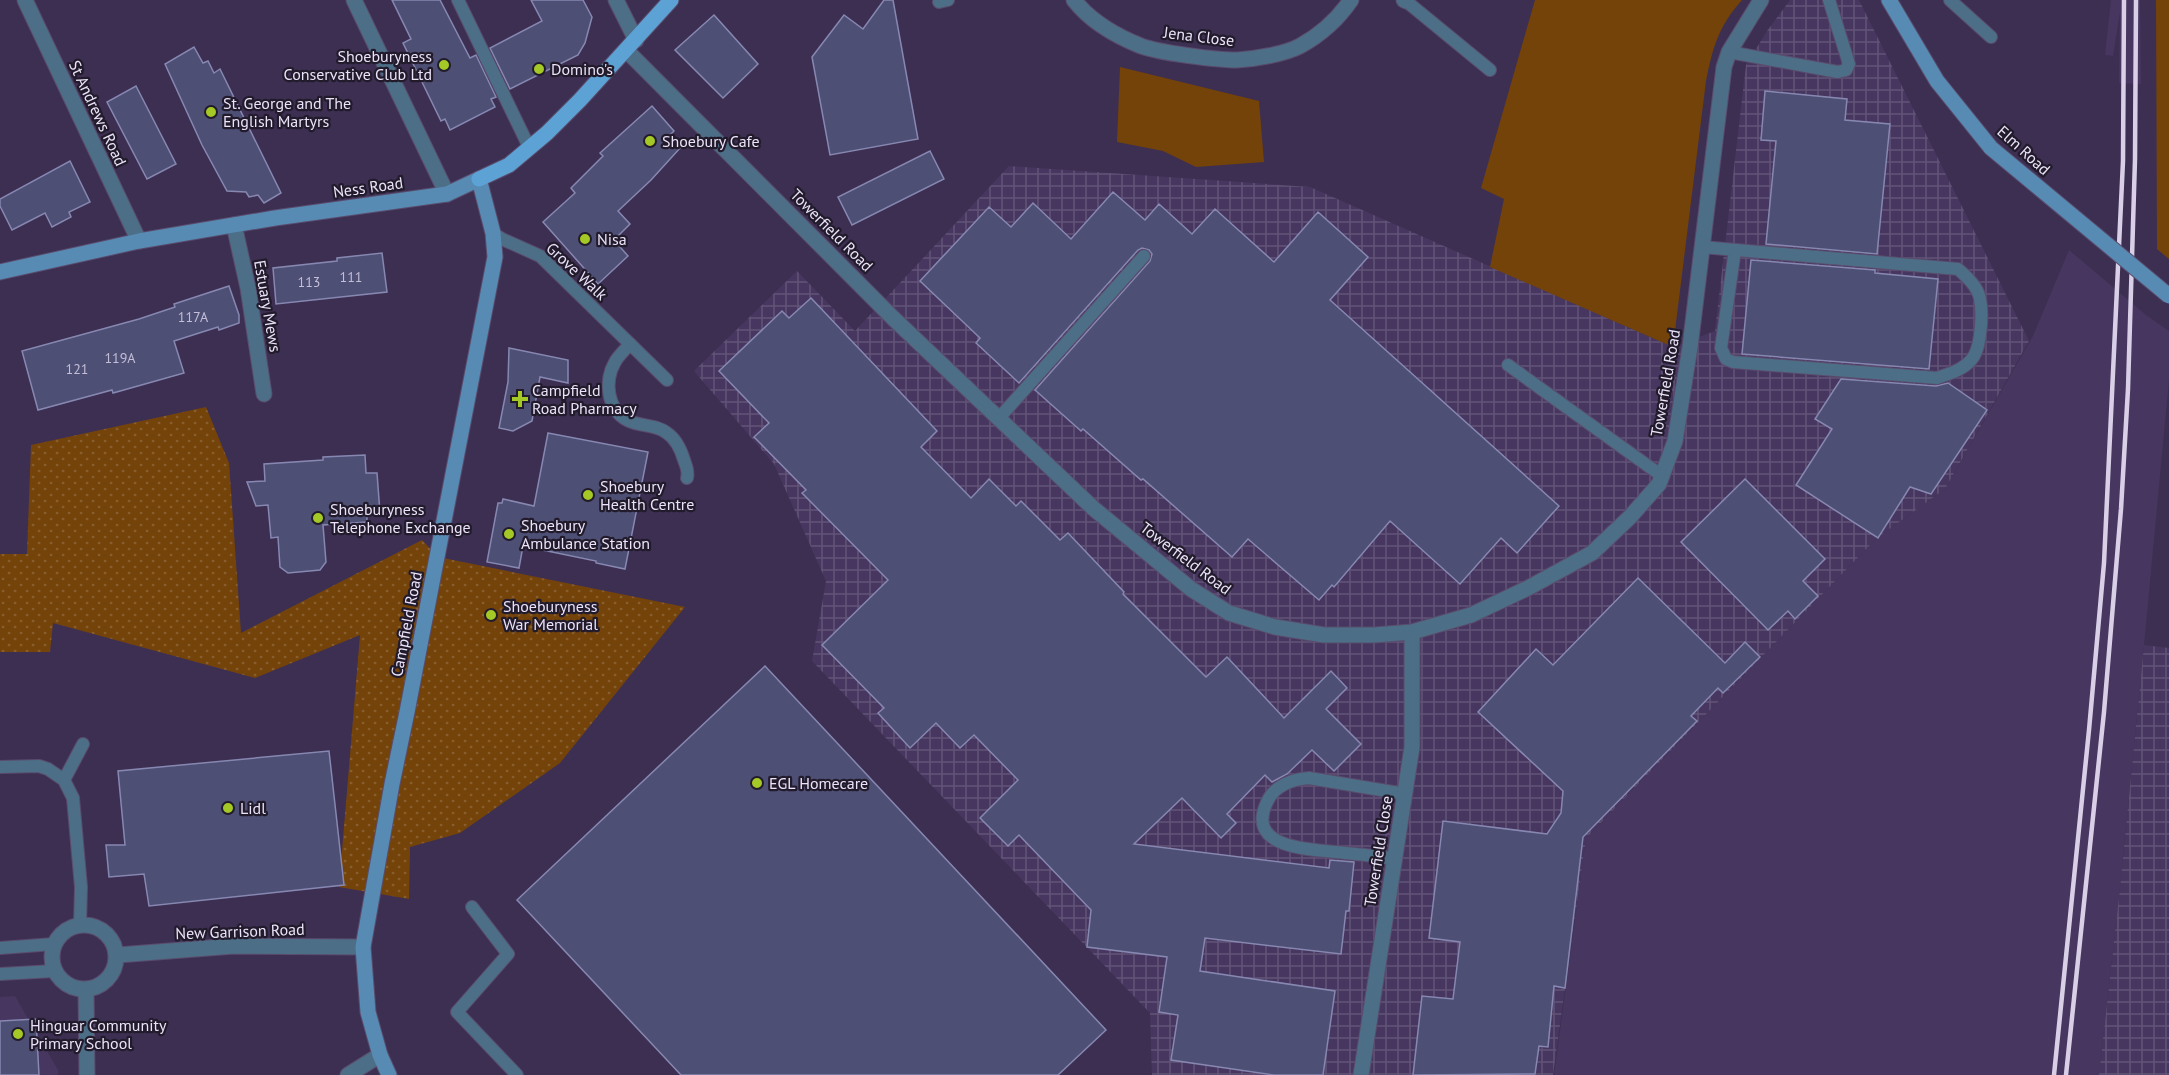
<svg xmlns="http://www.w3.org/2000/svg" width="2169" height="1075" font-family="'PT Sans',sans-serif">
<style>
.built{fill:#47365f}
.industrial{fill:url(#industrial-grid)}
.grass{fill:url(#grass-dots)}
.green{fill:#74430a}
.building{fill:#4e4f75;stroke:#8788b2;stroke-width:1.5}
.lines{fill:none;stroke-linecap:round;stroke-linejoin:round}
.lane-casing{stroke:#594c6d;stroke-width:14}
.street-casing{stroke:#594c6d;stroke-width:17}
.secondary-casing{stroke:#594c6d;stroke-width:17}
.primary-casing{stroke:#594c6d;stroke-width:17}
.lane{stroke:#4d6e87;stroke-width:12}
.street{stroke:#4d6e87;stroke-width:15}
.secondary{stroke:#578bb3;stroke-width:15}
.primary{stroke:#5da2d5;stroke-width:15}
.rail{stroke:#d9d0e8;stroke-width:4.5}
.secondary-bridge-casing{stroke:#594c6d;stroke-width:17;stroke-linecap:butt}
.secondary-bridge{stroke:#578bb3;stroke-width:15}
.poi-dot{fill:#a4c825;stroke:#211b2b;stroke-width:2}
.labels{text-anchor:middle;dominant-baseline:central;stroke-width:4.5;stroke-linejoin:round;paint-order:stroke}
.number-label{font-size:14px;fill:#c4bed8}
.street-label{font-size:16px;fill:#ebe3f9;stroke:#211b2b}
.poi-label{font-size:16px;fill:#ebe3f9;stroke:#211b2b;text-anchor:start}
</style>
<defs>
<pattern id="industrial-grid" width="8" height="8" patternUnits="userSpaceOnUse" patternTransform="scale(1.5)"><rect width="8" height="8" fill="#47365f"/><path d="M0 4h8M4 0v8" fill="none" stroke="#625377"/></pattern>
<pattern id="grass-dots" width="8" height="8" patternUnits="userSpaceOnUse" patternTransform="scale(1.5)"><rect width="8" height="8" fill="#74430a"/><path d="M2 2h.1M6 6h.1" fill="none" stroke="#885e2e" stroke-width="1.8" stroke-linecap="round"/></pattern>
</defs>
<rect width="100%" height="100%" fill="#3d2f52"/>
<!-- built -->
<g class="built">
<polygon points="2111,0 2140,0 2141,84 2119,83 2120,12 2113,56 2105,55"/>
<polygon points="2069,250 2146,315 2169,331 2169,380 2144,645 2120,888 2099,1075 1554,1075 1586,838 1877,538 1945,489 2033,336"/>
<polygon points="15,996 58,1070 58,1075 0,1075 0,997"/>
</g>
<!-- industrial -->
<g class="industrial">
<polygon points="1790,0 1859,0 2029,341 1945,489 1877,538 1586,838 1553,1075 1152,1075 1150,1013 812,661 826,581 774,464 694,371 797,271 855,331 1009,166 1310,187 1673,347 1715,331 1746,65 1767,31"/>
<polygon points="2144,645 2169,648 2169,1075 2099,1075 2120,888"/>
</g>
<!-- grass -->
<polygon class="grass" points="206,407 229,463 241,633 422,540 438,557 685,607 560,763 460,833 410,847 409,899 339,887 360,635 255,678 53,623 50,652 0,652 0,554 27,554 31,445"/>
<!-- green -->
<g class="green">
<path d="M 1535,0 L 1742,0 C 1718,27 1713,47 1706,81 L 1673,347 L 1490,267 L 1504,199 L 1481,188 Z"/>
<polygon points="2156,0 2169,0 2169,259 2157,249"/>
<polygon points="1120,67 1259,101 1264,162 1196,167 1163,151 1117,142"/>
</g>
<!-- building -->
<g class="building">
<polygon points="392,0 440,0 470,58 476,55 496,97 491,99 495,107 450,130 445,119 441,121 403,43 411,39"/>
<polygon points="531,0 583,0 592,17 585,43 578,55 510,89 490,48 542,21"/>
<polygon points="884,0 893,0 918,139 830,155 812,57 844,15 863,29"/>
<polygon points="714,15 758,64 723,98 675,50"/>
<polygon points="194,47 203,63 208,61 214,73 220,69 281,193 264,203 258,195 249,197 246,192 227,191 202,145 165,64"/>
<polygon points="136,86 176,164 147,179 107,102"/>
<polygon points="1765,91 1847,99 1845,120 1890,124 1877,254 1766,244 1776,141 1761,140"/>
<polygon points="652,106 674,131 670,135 681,147 651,180 618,211 630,224 614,240 628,256 598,284 543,222 575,193 571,188 603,156 600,153"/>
<polygon points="930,151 944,179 852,225 838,197"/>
<polygon points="70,161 90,202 69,212 71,217 52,227 45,213 12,230 0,206 0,199"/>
<polygon points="1113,192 1145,220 1159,204 1192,234 1215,209 1274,262 1318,212 1368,257 1330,300 1559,506 1517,553 1501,538 1460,584 1390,521 1334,587 1332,585 1319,600 1248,539 1232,557 1143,479 1141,480 1083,429 1081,431 1035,390 1150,261 1152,254 1149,250 1142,248 1138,250 1019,383 976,343 980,338 920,281 989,207 1011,227 1033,203 1071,239"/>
<polygon points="382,253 387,292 276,304 273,268 337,261 337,258"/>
<polygon points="1751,260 1875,270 1875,273 1938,279 1929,369 1742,354"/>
<polygon points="229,286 239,315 239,323 219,330 218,327 174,341 184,373 113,393 112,390 38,410 22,351 139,319 175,307 174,304"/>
<polygon points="811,298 937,431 921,447 971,498 989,479 1016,506 1021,501 1060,540 1068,533 1124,592 1123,594 1206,677 1227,657 1284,718 1331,671 1347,688 1326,709 1361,744 1334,771 1312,750 1287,774 1272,782 1265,775 1227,814 1236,823 1221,838 1182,798 1134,844 1329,868 1330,860 1354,862 1349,911 1346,911 1341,954 1205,938 1200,971 1335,991 1323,1075 1274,1075 1171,1060 1178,1015 1159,1012 1167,957 1087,947 1091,910 1019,835 1008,846 980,818 1018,780 974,735 960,748 936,723 910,748 878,713 884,708 822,645 888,580 802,493 806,490 754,437 769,423 719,371 782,311 789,318"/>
<polygon points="509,348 568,360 568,383 540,377 532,421 513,431 499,428 508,382"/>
<polygon points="1841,379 1936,386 1948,383 1987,410 1931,494 1910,487 1878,538 1796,485 1832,429 1815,419"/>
<polygon points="548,433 648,452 625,569 596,563 596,561 523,546 519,568 487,562 498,503 502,503 503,499 534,506"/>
<polygon points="365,455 366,473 377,473 380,513 367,514 367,522 323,525 326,562 320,570 288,573 280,567 278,537 271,538 268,505 256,506 247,482 265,481 264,464 323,460 323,457"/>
<polygon points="1745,479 1825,559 1803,581 1818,596 1795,619 1788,611 1768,630 1681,542"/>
<polygon points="1638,578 1725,663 1745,642 1760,657 1723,693 1718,688 1691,716 1697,721 1583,837 1565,988 1554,986 1548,1047 1539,1046 1535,1074 1413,1075 1422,996 1453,999 1460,942 1429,938 1443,821 1547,834 1561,813 1563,791 1478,712 1536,649 1553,665"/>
<polygon points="765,666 1106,1030 1058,1075 681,1075 517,900"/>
<polygon points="329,751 344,885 149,906 144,874 109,877 106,845 125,845 118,771"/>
<polygon points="36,1019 39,1075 0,1075 0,1021"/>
</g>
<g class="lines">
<!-- lane casing -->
<g class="lane-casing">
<g id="lane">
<polyline points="458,0 529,147"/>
<polyline points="1950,0 1991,37"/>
<polyline points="1406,1 1490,70"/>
<polyline points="939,2 948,0"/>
<polyline points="1729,52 1838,72 1846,70 1849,64 1829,0"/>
<polyline points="493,233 502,239 540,256 667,380"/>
<path d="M 1702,247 L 1958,269 C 1967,277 1978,287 1980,299 C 1983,313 1981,344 1974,356 C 1966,369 1951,373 1937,378 L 1733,362 L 1726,359 L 1721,348 L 1735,250"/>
<path d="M 630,344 C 625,350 618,356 615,362 C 604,381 607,409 627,420 C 640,427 656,424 667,433 C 676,439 681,450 684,460 C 686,466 689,471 687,478"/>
<polyline points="1508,365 1662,476"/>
<polyline points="999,418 1144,256"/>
<polyline points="0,767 39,766 48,769 64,780 73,798 81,887 80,925"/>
<polyline points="64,780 83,744"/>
<path d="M 1396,859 C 1376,856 1356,854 1336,852 C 1308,849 1245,848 1267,802 C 1274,786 1292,779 1309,778 L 1405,794"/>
<polyline points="472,907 508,954 457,1012 517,1075"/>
<polyline points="0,948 54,944"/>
<polyline points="0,974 54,971"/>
</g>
</g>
<!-- street casing -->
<g class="street-casing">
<g id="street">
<polyline points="25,0 139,241"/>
<polyline points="354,0 447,194"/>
<polyline points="616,0 636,40"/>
<path d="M 1074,0 C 1091,22 1116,36 1141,46 C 1160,53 1217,60 1237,60 C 1255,59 1285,54 1300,46 C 1320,35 1338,19 1351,0"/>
<polyline points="1404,0 1406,1"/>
<polyline points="626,50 893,318 1093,508 1191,589 1229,613 1275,627 1324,635 1374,635 1412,632 1471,615 1528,588 1592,553 1630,517 1659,484 1675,441 1690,347 1724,67 1729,52 1761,0"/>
<polyline points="234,225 248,288 264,394"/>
<circle cx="84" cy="957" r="32"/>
<polyline points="118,955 234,946 363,947"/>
<polyline points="86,990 87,1075"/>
<polyline points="348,1075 380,1055"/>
<polyline points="1361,1075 1412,747 1412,632"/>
</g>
</g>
<!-- secondary casing -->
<g class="secondary-casing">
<g id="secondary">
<polyline points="1889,0 1937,81 1991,148"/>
<polyline points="0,272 139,241 275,218 447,194 479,179 493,233 495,257 407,712 392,784 363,947 368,1012 380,1055 389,1075"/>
</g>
</g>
<!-- primary casing -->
<g class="primary-casing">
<polyline id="primary" points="479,179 509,165 547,133 580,100 671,0"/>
</g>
<!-- lane -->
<use href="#lane" class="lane"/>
<!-- street -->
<use href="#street" class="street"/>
<!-- secondary -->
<use href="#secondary" class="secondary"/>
<!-- primary -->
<use href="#primary" class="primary"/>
<!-- rail -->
<g class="rail">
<polyline points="2054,1075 2089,730 2104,563 2123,161 2124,0"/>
<polyline points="2066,1075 2104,712 2121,509 2128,389 2135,159 2136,0"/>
</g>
<!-- secondary-bridge casing -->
<g class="secondary-bridge-casing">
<polyline id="secondary-bridge" points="1991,148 2169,296"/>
</g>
<!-- secondary-bridge -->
<use href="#secondary-bridge" class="secondary-bridge"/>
</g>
<!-- markers -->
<g class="poi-dot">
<circle cx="444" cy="65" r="6"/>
<circle cx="539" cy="69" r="6"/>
<circle cx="211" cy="112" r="6"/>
<circle cx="650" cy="141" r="6"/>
<circle cx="585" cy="239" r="6"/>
<path d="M517 390h6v6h6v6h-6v6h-6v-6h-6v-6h6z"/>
<circle cx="588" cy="495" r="6"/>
<circle cx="318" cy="518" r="6"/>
<circle cx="509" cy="534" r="6"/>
<circle cx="491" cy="615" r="6"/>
<circle cx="757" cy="783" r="6"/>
<circle cx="228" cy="808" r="6"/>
<circle cx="18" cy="1034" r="6"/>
</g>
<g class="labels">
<!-- number labels -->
<g class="number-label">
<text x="351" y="277">111</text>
<text x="309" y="282">113</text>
<text x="193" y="317">117A</text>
<text x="120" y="358">119A</text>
<text x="77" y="369">121</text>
</g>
<!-- street labels -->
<g class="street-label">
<text transform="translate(1199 36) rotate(7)">Jena Close</text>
<text transform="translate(98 113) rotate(65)">St Andrews Road</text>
<text transform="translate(2024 150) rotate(42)">Elm Road</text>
<text transform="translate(368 187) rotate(-8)">Ness Road</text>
<text transform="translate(832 230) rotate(45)">Towerfield Road</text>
<text transform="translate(577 271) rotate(43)">Grove Walk</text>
<text transform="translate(268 306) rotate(80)">Estuary Mews</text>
<text transform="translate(1665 383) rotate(-80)">Towerfield Road</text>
<text transform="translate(1186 558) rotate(37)">Towerfield Road</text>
<text transform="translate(406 624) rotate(-79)">Campfield Road</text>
<text transform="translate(1378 851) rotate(-81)">Towerfield Close</text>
<text transform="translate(240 931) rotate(-2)">New Garrison Road</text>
</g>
<!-- poi labels -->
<g class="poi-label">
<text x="432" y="56" text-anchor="end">Shoeburyness<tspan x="432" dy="18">Conservative Club Ltd</tspan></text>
<text x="551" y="69">Domino's</text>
<text x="223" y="103">St. George and The<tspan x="223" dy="18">English Martyrs</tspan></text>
<text x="662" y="141">Shoebury Cafe</text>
<text x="597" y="239">Nisa</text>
<text x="532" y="390">Campfield<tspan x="532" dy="18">Road Pharmacy</tspan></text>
<text x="600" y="486">Shoebury<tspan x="600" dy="18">Health Centre</tspan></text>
<text x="330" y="509">Shoeburyness<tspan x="330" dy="18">Telephone Exchange</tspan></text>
<text x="521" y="525">Shoebury<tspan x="521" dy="18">Ambulance Station</tspan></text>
<text x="503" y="606">Shoeburyness<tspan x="503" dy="18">War Memorial</tspan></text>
<text x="769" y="783">EGL Homecare</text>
<text x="240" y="808">Lidl</text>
<text x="30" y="1025">Hinguar Community<tspan x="30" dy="18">Primary School</tspan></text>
</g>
</g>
</svg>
